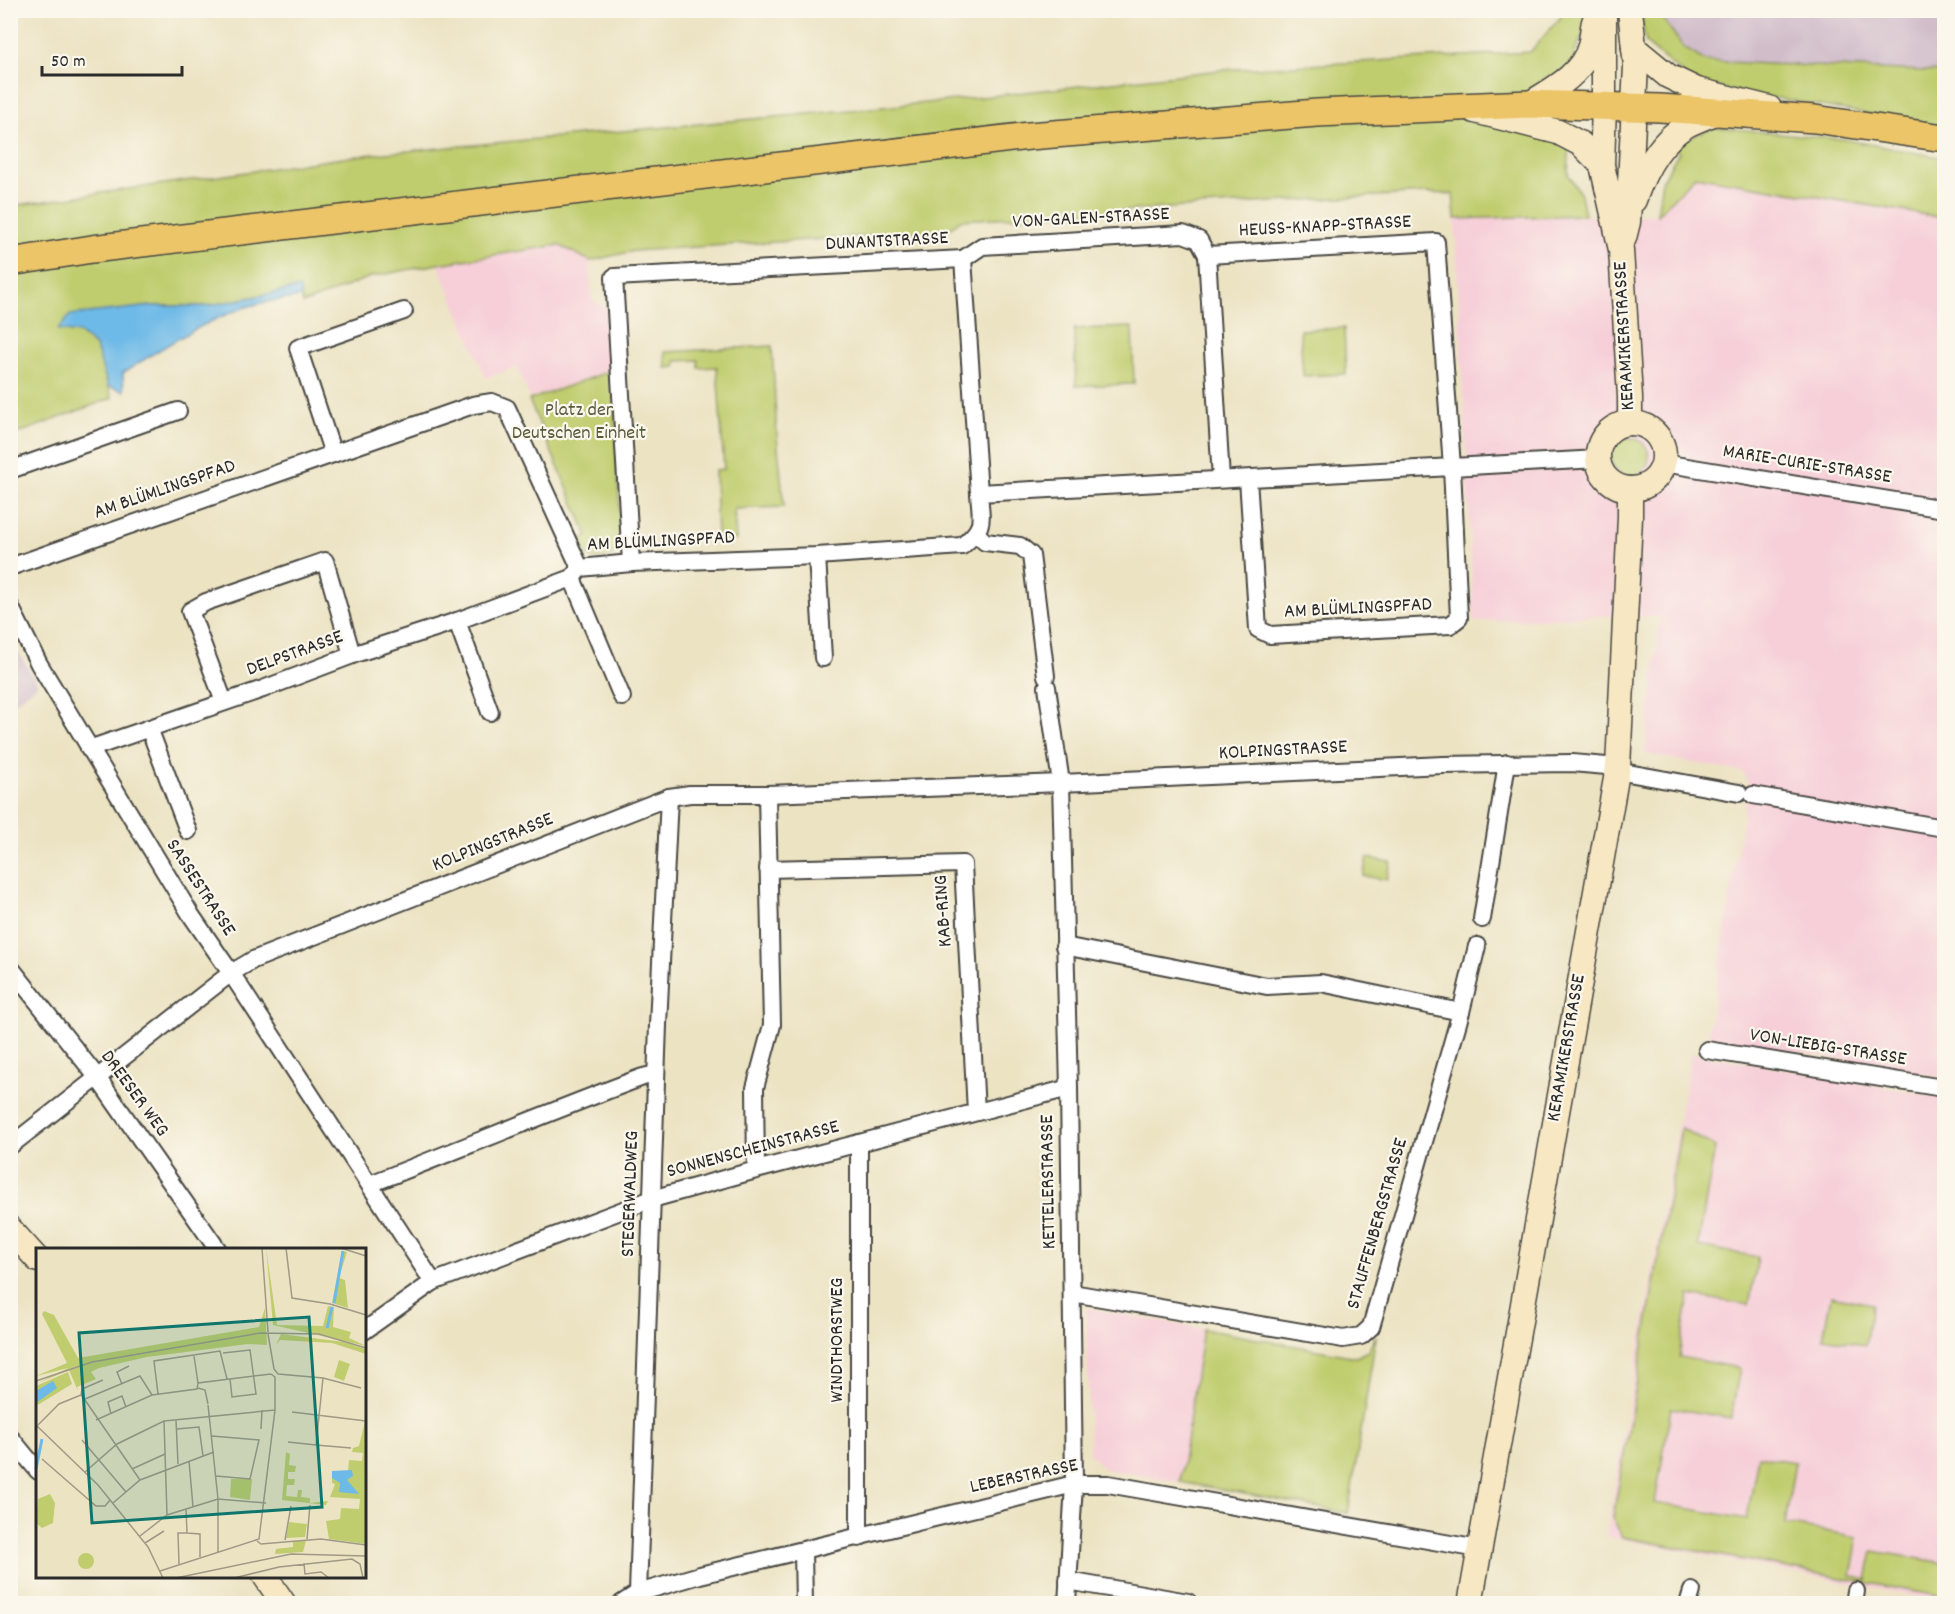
<svg xmlns="http://www.w3.org/2000/svg" width="1955" height="1614" font-family="Dekko,sans-serif">
<style>
.built{fill:#f6cfd8}
.industrial{fill:#d1bdca}
.green{fill:#c0cd6e;stroke:#767c4c;stroke-width:1.5}
.water{fill:#6db9e7;stroke:#4c7289;stroke-width:1.5}
.lines{fill:none;stroke-linecap:round;stroke-linejoin:round}
.street-casing{stroke:#484742;stroke-width:20}
.secondary-casing{stroke:#484742;stroke-width:27}
.primary-casing{stroke:#484742;stroke-width:30}
.street{stroke:#fff;stroke-width:16}
.secondary{stroke:#f7e8c3;stroke-width:24}
.primary{stroke:#ecc569;stroke-width:27}
.labels{text-anchor:middle;dominant-baseline:central;stroke-width:4.5;stroke-linejoin:round;paint-order:stroke}
.street-label{font-size:20px;fill:#2b2b2b;stroke:#fbf7ec}
.park-label{font-size:20px;fill:#585c3f;stroke:#fbf7ec}
.inset-river{fill:none;stroke:#6db9e7;stroke-width:3}
.inset-road{fill:none;stroke:#9f9986;stroke-width:1.5}
.view{fill:#0f766e;fill-opacity:0.15;stroke:#0f766e;stroke-width:3}
.inset-edge{fill:none;stroke:#2b2b2b;stroke-width:3}
</style>
<rect width="100%" height="100%" fill="#fbf7ec"/>
<filter id="ink" filterUnits="userSpaceOnUse"><feTurbulence type="fractalNoise" baseFrequency=".0167" numOctaves="2"/><feDisplacementMap in="SourceGraphic" scale="12" xChannelSelector="R" yChannelSelector="G"/><feConvolveMatrix kernelMatrix="1 2 1 2 8 2 1 2 1" color-interpolation-filters="sRGB"/></filter>
<filter id="wash" filterUnits="userSpaceOnUse"><feTurbulence type="fractalNoise" baseFrequency=".008" numOctaves="4" result="noise"/><feDisplacementMap in="SourceGraphic" scale="24" xChannelSelector="R" yChannelSelector="G"/><feGaussianBlur stdDeviation="1.35" result="paint"/><feColorMatrix in="noise" values="0 0 0 0 0 0 0 0 0 0 0 0 0 0 0 0 0 1.4 0 .05"/><feComposite in="paint" operator="in"/></filter>
<g filter="url(#wash)">
<rect width="100%" height="100%" fill="#ece3c3"/>
<!-- built -->
<g class="built">
<polygon points="1695,176 1944,218 1944,1077 1708,1037 1748,785 1743,772 1645,754 1660,617 1605,616 1474,622 1455,219 1657,215"/>
<polygon points="559,245 590,261 591,299 608,310 612,369 530,398 517,367 486,378 438,264"/>
<polygon points="1691,1053 1944,1098 1944,1602 1606,1536"/>
<polygon points="1086,1308 1203,1329 1180,1482 1104,1469 1090,1454"/>
</g>
<!-- industrial -->
<g class="industrial">
<polygon points="1660,11 1944,11 1944,72 1705,61 1684,48 1660,15"/>
<polygon points="11,641 38,684 11,705 10,705"/>
</g>
<!-- green -->
<g class="green">
<polygon points="1562,11 1589,11 1587,26 1574,54 1568,174 1581,195 1585,215 1455,219 1453,194 1427,193 960,220 947,231 634,251 590,261 559,245 438,264 370,277 303,304 299,288 206,306 151,306 79,333 96,347 112,398 11,436 11,206 364,155 947,101 1221,70 1530,52 1560,18"/>
<polygon points="1640,11 1660,11 1660,15 1684,48 1705,61 1944,72 1944,127 1729,90 1690,80 1646,43"/>
<polygon points="1713,127 1842,139 1944,158 1944,218 1695,176 1657,215 1662,180 1679,152 1673,146"/>
<polygon points="1132,327 1134,384 1076,386 1074,329"/>
<polygon points="1344,328 1346,374 1303,376 1300,330"/>
<polygon points="772,346 777,437 784,507 734,509 736,540 717,541 715,470 724,469 717,367 699,368 698,360 676,361 676,367 666,368 665,352"/>
<path d="M 613,370 L 621,543 C 610,567 587,563 575,541 L 588,536 L 529,400 Z"/>
<circle cx="1630" cy="457" r="19"/>
<polygon points="1367,858 1391,862 1387,880 1363,876"/>
<polygon points="1681,1128 1715,1147 1698,1246 1758,1257 1749,1305 1689,1295 1679,1357 1740,1368 1731,1418 1671,1408 1655,1503 1747,1519 1758,1456 1795,1462 1785,1524 1858,1537 1851,1576 1867,1580 1873,1551 1944,1563 1944,1597 1622,1537 1613,1518"/>
<polygon points="1831,1296 1872,1304 1865,1345 1823,1338"/>
<polygon points="1203,1329 1356,1357 1368,1351 1376,1336 1348,1513 1180,1482"/>
</g>
<!-- water -->
<path class="water" d="M 300,288 L 301,297 C 283,300 263,301 246,307 C 202,322 162,348 123,373 L 124,391 L 108,386 L 96,347 L 79,333 L 58,330 L 70,315 L 151,306 L 206,306 Z"/>
</g>
<g filter="url(#ink)">
<g class="lines">
<!-- street casing -->
<g class="street-casing">
<g id="street">
<polyline points="1207,255 1436,242 1452,467 1459,618 1450,625 1270,635 1258,629 1248,479"/>
<polyline points="963,259 982,246 1183,234 1199,240 1207,255 1221,479"/>
<polyline points="963,259 979,493"/>
<polyline points="333,454 298,348 404,311"/>
<polyline points="1663,463 1944,509"/>
<polyline points="10,470 178,411"/>
<polyline points="977,534 985,542 1020,546 1031,555 1046,676"/>
<polyline points="817,556 823,658"/>
<polyline points="631,563 614,277 963,259"/>
<polyline points="10,567 473,405 492,402 507,408 580,568"/>
<path d="M 580,568 L 631,563 L 817,556 L 962,546 C 986,526 981,522 979,493 L 1598,459"/>
<polyline points="572,578 622,697"/>
<polyline points="10,606 39,664 191,915 231,973 433,1282"/>
<polyline points="457,621 490,712"/>
<polyline points="1047,687 1061,783 1069,1088 1074,1484 1067,1604"/>
<polyline points="224,702 190,611 206,602 325,561 352,655"/>
<polyline points="149,728 188,831"/>
<polyline points="89,749 263,689 358,653 457,621 572,578 580,568"/>
<polyline points="1617,771 1739,793"/>
<polyline points="1753,795 1944,828"/>
<polyline points="768,869 963,864 976,1112"/>
<polyline points="1482,919 1507,763"/>
<polyline points="1064,946 1267,986 1321,983 1461,1012 1371,1327 1361,1336 1343,1339 1072,1293"/>
<polyline points="10,967 97,1077 218,1250"/>
<polyline points="1461,1012 1477,946"/>
<polyline points="1707,1050 1943,1088"/>
<polyline points="10,1146 231,973 253,960 669,797 690,794 767,794 1061,783 1443,765 1572,763 1618,767"/>
<polyline points="756,1170 755,1088 772,1025 767,794"/>
<path d="M 370,1184 C 461,1149 551,1111 643,1077 L 656,1074"/>
<polyline points="364,1331 433,1282 652,1199 756,1170 1069,1088"/>
<polyline points="10,1437 38,1471"/>
<polyline points="859,1538 859,1143"/>
<polyline points="803,1551 804,1604"/>
<polyline points="1068,1581 1188,1602"/>
<polyline points="638,1593 658,1025 669,797"/>
<polyline points="621,1604 638,1593 700,1575 1074,1484 1108,1484 1479,1549"/>
<polyline points="1688,1604 1692,1591"/>
<polyline points="1854,1604 1856,1591"/>
</g>
</g>
<!-- secondary casing -->
<g class="secondary-casing">
<g id="secondary">
<polyline points="1604,10 1604,106 1602,165 1621,250 1630,397 1630,423"/>
<polyline points="1634,48 1668,76 1697,90 1769,108"/>
<path d="M 1529,104 C 1552,90 1583,74 1590,46 C 1592,38 1592,30 1594,22"/>
<polyline points="1475,111 1558,132 1581,144 1602,165"/>
<path d="M 1634,200 C 1644,171 1659,141 1687,125 C 1697,120 1708,116 1718,112"/>
<polyline points="1624,238 1628,222 1636,66 1630,10"/>
<circle cx="1631" cy="456" r="33"/>
<polyline points="10,1229 38,1260"/>
<polyline points="265,1576 284,1604"/>
<polyline points="1470,1604 1618,767 1630,517 1630,489"/>
</g>
</g>
<!-- primary casing -->
<g class="primary-casing">
<polyline id="primary" points="10,262 92,249 1029,136 1317,113 1529,104 1660,108 1815,119 1944,138"/>
</g>
<!-- street -->
<use href="#street" class="street"/>
<!-- secondary -->
<use href="#secondary" class="secondary"/>
<!-- primary -->
<use href="#primary" class="primary"/>
</g>
</g>
<g class="labels">
<!-- street labels -->
<g class="street-label">
<text transform="translate(1091 219) rotate(-3)">VON-GALEN-STRASSE</text>
<text transform="translate(1325 227) rotate(-3)">HEUSS-KNAPP-STRASSE</text>
<text transform="translate(887 242) rotate(-3)">DUNANTSTRASSE</text>
<text transform="translate(1625 336) rotate(-93)">KERAMIKERSTRASSE</text>
<text transform="translate(1807 465) rotate(9)">MARIE-CURIE-STRASSE</text>
<text transform="translate(165 490) rotate(-19)">AM BLÜMLINGSPFAD</text>
<text transform="translate(661 542) rotate(-3)">AM BLÜMLINGSPFAD</text>
<text transform="translate(1358 609) rotate(-3)">AM BLÜMLINGSPFAD</text>
<text transform="translate(295 654) rotate(-20)">DELPSTRASSE</text>
<text transform="translate(1283 751) rotate(-3)">KOLPINGSTRASSE</text>
<text transform="translate(493 843) rotate(-22)">KOLPINGSTRASSE</text>
<text transform="translate(200 888) rotate(57)">SASSESTRASSE</text>
<text transform="translate(944 911) rotate(-94)">KAB-RING</text>
<text transform="translate(1567 1048) rotate(-80)">KERAMIKERSTRASSE</text>
<text transform="translate(1828 1048) rotate(9)">VON-LIEBIG-STRASSE</text>
<text transform="translate(134 1094) rotate(54)">DREESER WEG</text>
<text transform="translate(753 1150) rotate(-15)">SONNENSCHEINSTRASSE</text>
<text transform="translate(1049 1182) rotate(-91)">KETTELERSTRASSE</text>
<text transform="translate(631 1194) rotate(-88)">STEGERWALDWEG</text>
<text transform="translate(1378 1224) rotate(-74)">STAUFFENBERGSTRASSE</text>
<text transform="translate(838 1340) rotate(-90)">WINDTHORSTWEG</text>
<text transform="translate(1024 1477) rotate(-12)">LEBERSTRASSE</text>
</g>
<!-- park labels -->
<g class="park-label">
<text x="579" y="411">Platz der<tspan x="579" dy="23">Deutschen Einheit</tspan></text>
</g>
</g>
<!-- overview -->
<g transform="translate(36 1248)">
<rect width="330" height="330" fill="#ece3c3"/>
<path d="M 230,0 L 241,77 L 287,78 L 292,58 L 298,59 L 297,79 L 315,84 L 313,90 L 330,98 L 237,77 ZM 306,3 L 311,4 L 303,30 L 309,32 L 312,60 L 296,55 ZM 229,60 L 231,97 L 212,96 L 111,109 L 63,120 L 55,124 L 60,131 L 41,139 L 42,143 L 33,122 L 0,136 L 32,120 L 0,128 L 31,115 L 6,66 L 8,63 L 18,67 L 42,110 L 223,79 ZM 245,86 L 308,94 L 330,101 L 330,106 L 296,95 L 244,92 L 240,97 ZM 303,112 L 314,116 L 308,133 L 298,129 ZM 32,124 L 36,136 L 0,158 L 0,138 ZM 330,169 L 330,296 L 293,291 L 290,273 L 304,271 L 305,260 L 323,261 L 324,251 L 294,249 L 299,236 L 296,235 L 296,223 L 312,223 L 313,212 L 326,213 L 327,205 L 316,204 L 317,200 L 323,198 ZM 250,204 L 254,206 L 253,217 L 260,218 L 259,224 L 252,224 L 252,231 L 259,231 L 258,237 L 251,237 L 250,248 L 261,249 L 262,242 L 266,242 L 265,249 L 274,250 L 274,255 L 292,253 L 290,257 L 246,252 ZM 195,231 L 216,231 L 214,252 L 194,249 ZM 14,246 L 19,255 L 17,275 L 6,280 L 0,275 L 2,251 ZM 253,274 L 271,276 L 269,289 L 250,290 ZM 257,293 L 270,293 L 267,304 L 239,306 L 240,301 L 257,299 ZM42 313a8 8 0 1 1 16 0a8 8 0 1 1-16 0Z" fill="#c0cd6e"/>
<path d="M 17,133 L 21,140 L 0,155 L 0,143 ZM 316,222 L 317,228 L 311,232 L 323,246 L 303,244 L 304,235 L 296,230 L 296,223 Z" fill="#6db9e7"/>
<path class="inset-river" d="M 298,55 L 307,3M 291,80 L 296,59M 0,221 L 6,191"/>
<path class="inset-road" d="M 226,0 L 232,84M 250,0 L 256,50 L 294,56 L 330,67M 305,0 L 330,8M 232,86 L 238,121 L 242,126M 187,105 L 214,102 L 220,146 L 196,149 L 194,131M 158,108 L 162,135M 242,126 L 287,130 L 280,197 L 315,200M 287,130 L 325,140M 0,133 L 56,114 L 224,85 L 283,86 L 330,100M 86,136 L 81,124 L 93,118M 162,140 L 169,142 L 172,156M 122,146 L 118,113 L 184,103 L 191,131M 45,147 L 46,141 L 67,132M 49,151 L 104,128 L 116,147M 49,152 L 104,232M 172,157 L 182,251 L 182,304M 256,164 L 330,173M 75,166 L 72,154 L 86,148 L 90,159M 60,172 L 116,147 L 161,141 L 162,135 L 235,126M 140,172 L 142,216M 128,173 L 131,267M 0,177 L 62,237 L 112,299 L 127,330M 2,177 L 23,156 L 45,147 L 49,152M 141,181 L 163,179 L 167,208M 225,181 L 226,162M 176,188 L 223,192 L 214,231 L 180,228M 46,192 L 90,244M 252,194 L 280,197M 6,211 L 60,258 L 69,258 L 74,252M 153,213 L 157,259M 96,221 L 129,206M 49,224 L 81,196 L 128,173 L 239,162M 77,255 L 104,232 L 178,204M 150,261 L 151,285 L 164,286 L 164,309M 104,288 L 131,267 L 182,251 L 230,255M 271,291 L 274,257M 249,292 L 255,258M 221,293 L 225,296 L 285,291 L 330,297M 109,295 L 128,283M 268,315 L 269,326 L 285,324 L 293,330M 143,316 L 142,285 L 151,285M 124,323 L 223,291 L 239,162 L 239,129 L 235,126M 140,330 L 255,306 L 330,308M 198,330 L 243,319 L 316,311 L 324,316 L 327,330"/>
<path class="view" d="M 273,69 L 286,259 L 56,275 L 43,85 Z"/>
<rect width="330" height="330" class="inset-edge"/>
</g>
<!-- margin -->
<rect width="1955" height="1614" fill="none" stroke="#fbf7ec" stroke-width="36"/>
<!-- scale -->
<path d="M42 66v9h140v-9" fill="none" stroke="#2b2b2b" stroke-width="3"/>
<text x="51" y="66" font-size="18" fill="#2b2b2b" stroke="#fbf7ec" stroke-width="4.5" paint-order="stroke">50 m</text>
</svg>
